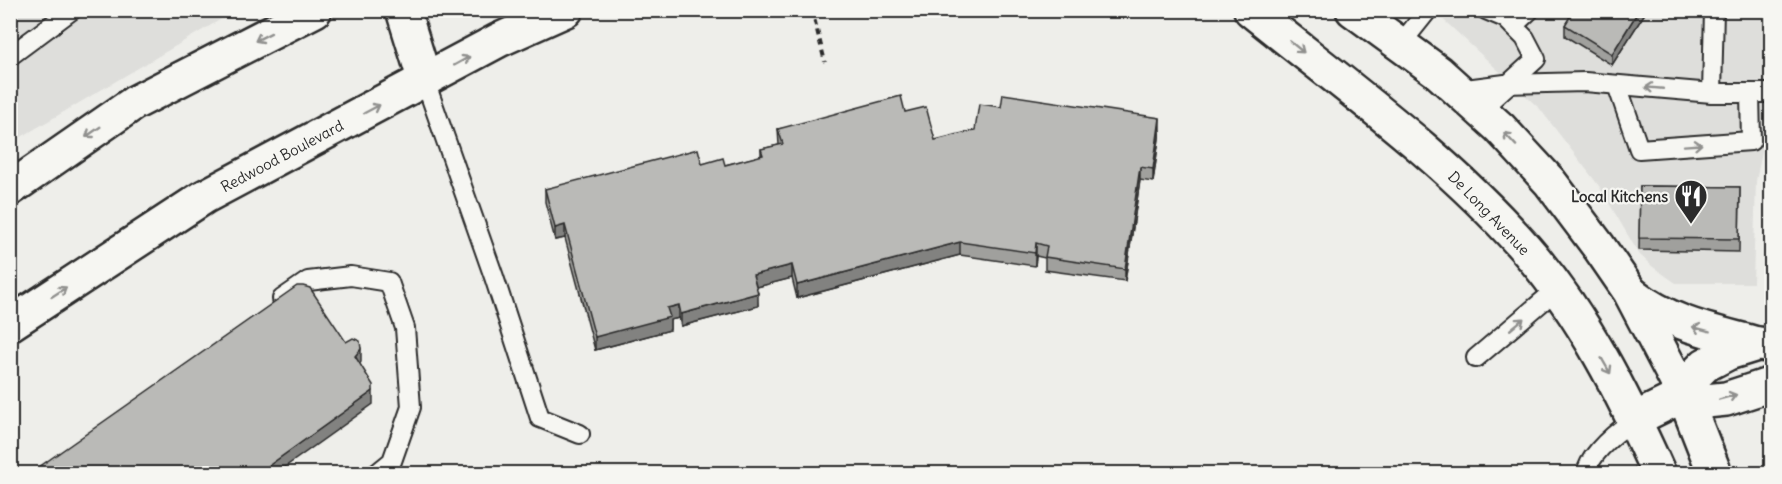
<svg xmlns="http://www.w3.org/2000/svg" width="1782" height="484" font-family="Delius,sans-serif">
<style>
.built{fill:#dededb}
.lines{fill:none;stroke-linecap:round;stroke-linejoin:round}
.service-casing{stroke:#2b2b2b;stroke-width:22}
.minor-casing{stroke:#2b2b2b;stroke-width:38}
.secondary-casing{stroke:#2b2b2b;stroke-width:38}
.path{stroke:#2b2b2b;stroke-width:4;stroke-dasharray:6 4.5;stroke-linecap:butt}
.service{stroke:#f6f6f2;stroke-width:18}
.minor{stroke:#f6f6f2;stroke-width:33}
.secondary{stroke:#f6f6f2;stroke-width:33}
.wall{fill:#a0a09d;stroke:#2b2b2b;stroke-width:1.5}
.shaded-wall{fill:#828280;stroke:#2b2b2b;stroke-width:1.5}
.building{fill:#babab7;stroke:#2b2b2b;stroke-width:1.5}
.oneway{stroke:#90908e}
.labels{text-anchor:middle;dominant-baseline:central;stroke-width:4.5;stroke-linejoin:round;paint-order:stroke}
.street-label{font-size:15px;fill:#2b2b2b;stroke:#f6f6f2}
.poi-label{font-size:15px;font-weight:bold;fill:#2b2b2b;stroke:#f6f6f2;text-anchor:end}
</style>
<rect width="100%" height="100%" fill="#eeeeea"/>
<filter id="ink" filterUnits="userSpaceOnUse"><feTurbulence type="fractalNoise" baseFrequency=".0167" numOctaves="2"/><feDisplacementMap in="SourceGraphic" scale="12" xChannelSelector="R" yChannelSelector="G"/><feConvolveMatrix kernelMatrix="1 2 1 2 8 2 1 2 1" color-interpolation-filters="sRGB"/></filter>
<g filter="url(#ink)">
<!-- built -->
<g class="built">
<polygon points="11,10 235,11 11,143"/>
<polygon points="1434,11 1771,11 1771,138 1765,138 1756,181 1753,283 1676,283 1653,267 1639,254 1599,186 1540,109"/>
</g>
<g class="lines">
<!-- service casing -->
<g class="service-casing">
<g id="service">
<polyline points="1714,10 1712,93 1772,93"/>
<polyline points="1513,26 1530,10"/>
<polyline points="1400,45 1428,10"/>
<polyline points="10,56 72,10"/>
<polyline points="425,81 494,277 540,418 580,434"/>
<polyline points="1617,85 1639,149 1751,141 1750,93"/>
<polyline points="1458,90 1505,84 1585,82 1712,93"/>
<polyline points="1480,110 1536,59 1525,38 1505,18 1486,10"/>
<polyline points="282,299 308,281 351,276 389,282 405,328 411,407 392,461 376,474"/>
<polyline points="1476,358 1557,289"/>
<path d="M 1586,474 C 1589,453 1618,431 1635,419"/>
</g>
</g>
<!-- minor casing -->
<g class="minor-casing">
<polyline id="minor" points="1772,345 1757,344 1728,353 1705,365 1693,377 1684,395 1706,401 1726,399 1772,384"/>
</g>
<!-- secondary casing -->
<g class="secondary-casing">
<g id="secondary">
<polyline points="403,10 425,81"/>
<path d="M 1251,10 C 1345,86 1445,157 1525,248 C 1583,314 1623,394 1659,474"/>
<polyline points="1353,10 1438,72 1500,128 1550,182 1599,247 1630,292 1684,395 1715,474"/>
<polyline points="10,189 134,103 315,10"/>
<path d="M 1632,294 C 1672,325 1710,331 1757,344"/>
<polyline points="10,324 204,197 499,40 566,10"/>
<polyline points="1635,419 1684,395"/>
</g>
</g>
<!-- path -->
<polyline class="path" points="812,10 825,62"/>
<!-- service -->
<use href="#service" class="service"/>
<!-- minor -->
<use href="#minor" class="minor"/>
<!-- secondary -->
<use href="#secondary" class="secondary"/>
</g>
<!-- wall -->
<g class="wall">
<polygon points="1574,10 1647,10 1612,65 1565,36 1565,25"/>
<rect x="1768" y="10" width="4" height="32"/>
<polygon points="905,112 935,140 1160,131 1153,182 1140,180 1125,281 1045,270 1045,258 1036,256 1035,266 960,255 797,298 792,278 756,287 758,306 681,326 679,318 670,320 670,330 595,350 565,238 555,240 545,202 545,189 702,164 725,165 761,156 761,149 779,145 778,129"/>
<polygon points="1640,186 1740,187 1739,252 1639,250"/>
</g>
<!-- shaded-wall -->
<g class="shaded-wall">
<polygon points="1639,10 1647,10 1612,65 1612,54"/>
<polygon points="1160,118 1160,131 1153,182 1153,169"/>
<polygon points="1140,167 1140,180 1125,281 1125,269"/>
<polygon points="565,225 565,238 555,240 555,228"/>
<polygon points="960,242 960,255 797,298 797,285"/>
<polygon points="1036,243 1036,256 1035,266 1035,253"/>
<polygon points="792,265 792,278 753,288 753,275"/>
<polygon points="758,293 758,306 681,326 681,314"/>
<polygon points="679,305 679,318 670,320 670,330 595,350 595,337 667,308"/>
<polygon points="361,349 361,362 355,369 355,356"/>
<polygon points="373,391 373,404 275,474 257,474"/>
</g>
<!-- building -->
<g class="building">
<polygon points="1574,10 1639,10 1612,54 1565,25"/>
<rect x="1768" y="10" width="4" height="19"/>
<polygon points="1003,94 1160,118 1153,169 1140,167 1125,269 1045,257 1047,246 1036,243 1035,253 960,242 797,285 792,265 753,275 758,293 681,314 679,305 667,308 670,317 595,337 565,225 555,228 545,189 698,149 702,164 723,158 725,165 763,155 761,149 783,144 778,129 901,96 905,112 926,107 935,140 975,130 979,104 1001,107"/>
<polygon points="1640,186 1740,187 1739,239 1639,238"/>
<polygon points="297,286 303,286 310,288 346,342 353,338 360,341 361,349 355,356 373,385 373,391 257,474 29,474"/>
</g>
<!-- one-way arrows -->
<defs><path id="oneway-shaft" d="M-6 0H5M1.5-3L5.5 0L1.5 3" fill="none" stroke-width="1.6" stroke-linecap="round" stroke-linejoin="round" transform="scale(1.5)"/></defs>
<g class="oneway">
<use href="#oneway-shaft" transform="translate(263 37) rotate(153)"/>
<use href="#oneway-shaft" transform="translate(1297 47) rotate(39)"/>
<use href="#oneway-shaft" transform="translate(462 61) rotate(-29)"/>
<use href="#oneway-shaft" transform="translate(1654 88) rotate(-175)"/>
<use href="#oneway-shaft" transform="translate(372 109) rotate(-28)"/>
<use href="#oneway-shaft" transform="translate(93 132) rotate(145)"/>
<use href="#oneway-shaft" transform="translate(1510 139) rotate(-133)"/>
<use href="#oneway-shaft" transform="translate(1693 145) rotate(-4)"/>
<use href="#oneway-shaft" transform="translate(59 292) rotate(-33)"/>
<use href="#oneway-shaft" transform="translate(1517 324) rotate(-40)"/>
<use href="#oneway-shaft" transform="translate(1701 329) rotate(-165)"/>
<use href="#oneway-shaft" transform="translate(1606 366) rotate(60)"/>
<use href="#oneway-shaft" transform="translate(1728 397) rotate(-15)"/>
</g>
</g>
<!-- icons -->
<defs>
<g id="restaurant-pin" transform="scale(1.725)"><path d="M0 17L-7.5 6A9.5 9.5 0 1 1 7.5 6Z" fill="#2b2b2b" stroke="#f6f6f2"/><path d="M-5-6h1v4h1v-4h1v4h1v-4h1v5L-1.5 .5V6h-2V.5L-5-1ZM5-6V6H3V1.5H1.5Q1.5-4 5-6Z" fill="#fff"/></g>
</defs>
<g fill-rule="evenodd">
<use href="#restaurant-pin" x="1691" y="196"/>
</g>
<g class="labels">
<!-- street labels -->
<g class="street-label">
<text transform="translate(282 156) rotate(-28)">Redwood Boulevard</text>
<text transform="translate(1489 213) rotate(46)">De Long Avenue</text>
</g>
<!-- poi labels -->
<g class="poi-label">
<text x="1668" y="196">Local Kitchens</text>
</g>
</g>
<!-- margin -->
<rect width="1782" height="484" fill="none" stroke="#f6f6f2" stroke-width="36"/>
<rect x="18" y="18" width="1746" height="448" fill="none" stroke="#2b2b2b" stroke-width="2" filter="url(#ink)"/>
</svg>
